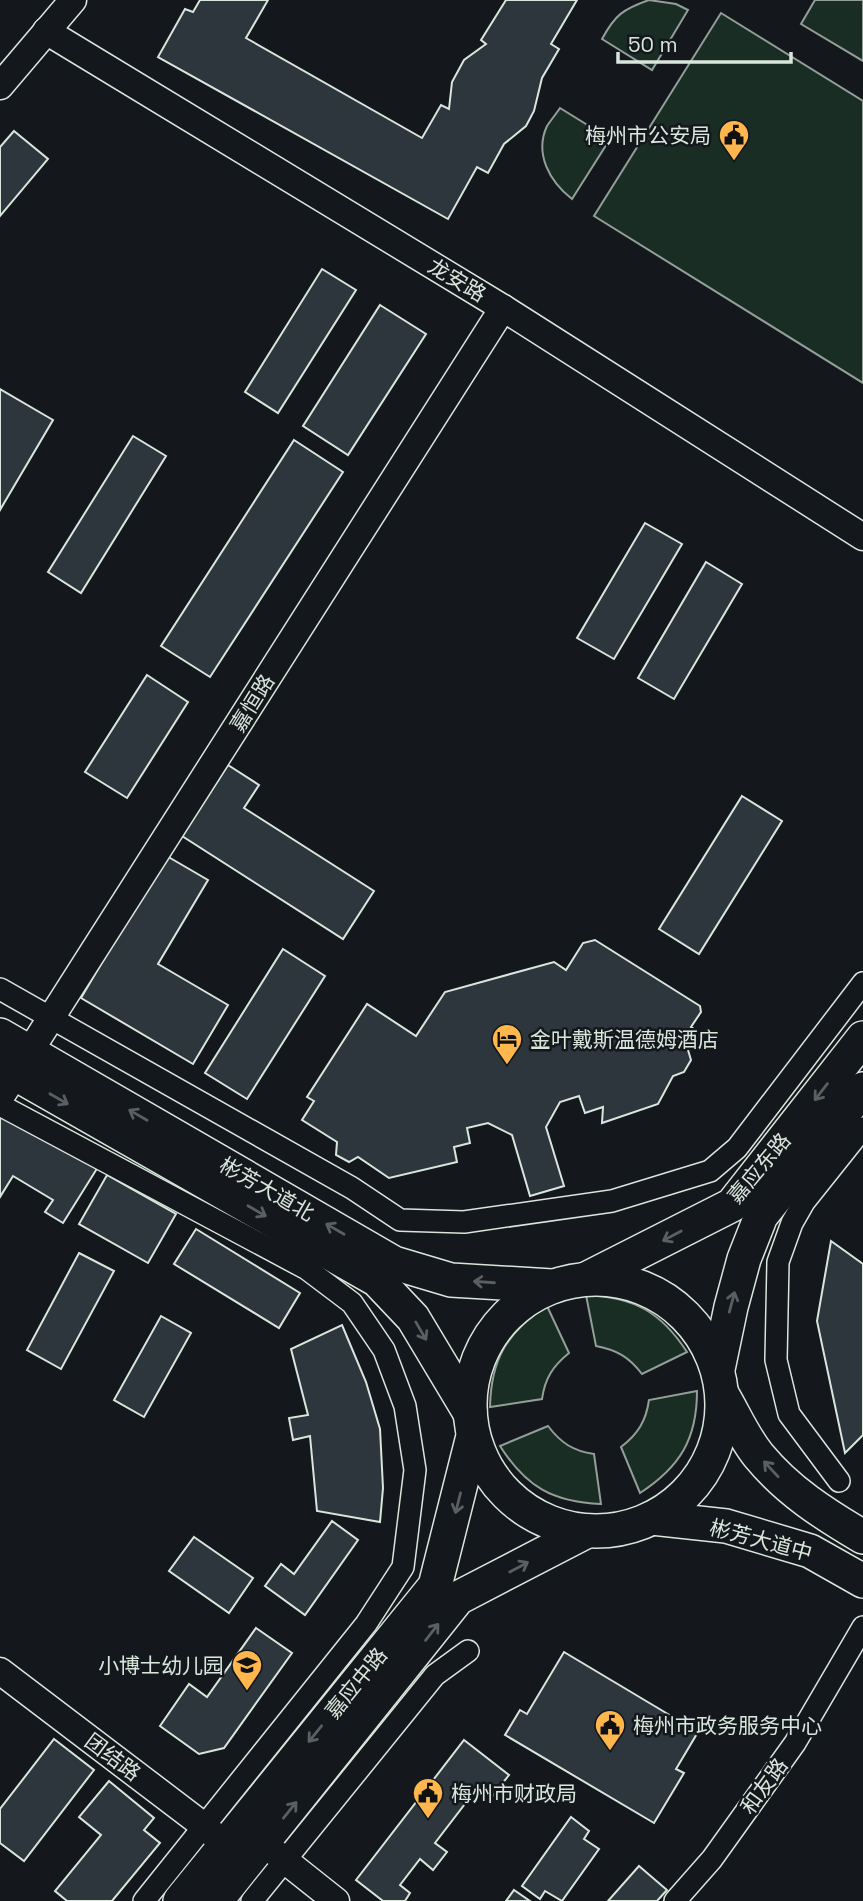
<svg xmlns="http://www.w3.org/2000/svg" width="863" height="1901" font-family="'Space Grotesk','Noto Sans SC',sans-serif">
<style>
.green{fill:#1a2d24;stroke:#939e99;stroke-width:2}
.building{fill:#2c363c;stroke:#d8e6dc;stroke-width:2}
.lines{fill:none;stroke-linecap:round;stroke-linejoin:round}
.minor-casing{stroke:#d8e6dc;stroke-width:24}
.tertiary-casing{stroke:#d8e6dc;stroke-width:29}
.primary-casing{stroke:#d8e6dc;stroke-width:36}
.minor{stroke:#14181c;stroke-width:21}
.tertiary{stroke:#14181c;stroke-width:26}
.primary{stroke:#14181c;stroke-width:33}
.oneway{stroke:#59605f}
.labels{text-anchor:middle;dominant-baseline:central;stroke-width:5;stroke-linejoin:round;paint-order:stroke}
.poi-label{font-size:21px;fill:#d8e6dc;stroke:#14181c;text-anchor:start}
.street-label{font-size:21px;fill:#d8e6dc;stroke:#14181c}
</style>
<rect width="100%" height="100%" fill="#14181c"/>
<!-- green -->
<g class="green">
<path d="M 649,0 L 676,4 L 688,10 L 652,70 L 602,39 C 615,15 623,9 649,0 Z"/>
<polygon points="815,0 863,0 863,61 801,24"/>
<polygon points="721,13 863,101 863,383 594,216"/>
<path d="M 560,108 L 610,139 L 572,199 C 550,182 534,154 547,126 C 551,120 556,114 560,108 Z"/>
<path d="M 586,1295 C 634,1297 661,1312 687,1352 L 642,1374 C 629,1357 617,1350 596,1346 Z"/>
<path d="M 547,1306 L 569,1353 C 553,1366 545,1378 542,1399 L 490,1407 C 491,1359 507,1332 547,1306 Z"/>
<path d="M 697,1391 C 697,1439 680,1467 640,1493 L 621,1447 C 638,1434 646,1421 649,1400 Z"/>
<path d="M 548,1426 C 561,1443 573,1451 594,1454 L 601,1504 C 553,1502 526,1487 500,1446 Z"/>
</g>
<!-- building -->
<g class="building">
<polygon points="200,0 268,0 246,38 422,138 441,105 449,109 452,82 464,60 486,44 481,40 506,0 577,0 551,44 559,49 542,78 534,111 526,126 504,144 488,173 477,167 448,219 158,57 185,9 193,12"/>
<polygon points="14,131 48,159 0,216 0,147"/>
<polygon points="322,269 356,290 278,413 245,392"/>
<polygon points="380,305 426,334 348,455 303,426"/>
<polygon points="0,389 53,420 0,510"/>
<polygon points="133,436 166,456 81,593 48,572"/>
<polygon points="294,440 343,472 210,677 161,646"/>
<polygon points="645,523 682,544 614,659 577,638"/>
<polygon points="706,562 742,584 674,699 638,678"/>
<polygon points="147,675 188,702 127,798 85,772"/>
<polygon points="228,765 259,785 244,808 374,891 343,939 182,836"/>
<polygon points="742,796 782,821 699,954 659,929"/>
<polygon points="165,855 208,880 158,964 228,1005 193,1064 81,998"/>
<polygon points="595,940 700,1006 701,1012 691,1027 699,1032 688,1050 691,1060 684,1072 673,1076 658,1104 602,1123 603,1107 585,1113 579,1096 560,1102 546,1127 564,1186 530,1196 512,1135 488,1123 467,1128 470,1143 454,1147 457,1162 389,1178 358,1157 349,1162 336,1155 337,1142 302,1120 314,1101 307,1097 367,1004 416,1036 445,992 554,962 566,970 583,943"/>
<polygon points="283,949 325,976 247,1099 205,1073"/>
<polygon points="0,1115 98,1167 63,1223 45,1212 53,1200 13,1176 0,1197"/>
<polygon points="107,1175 176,1214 148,1263 79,1224"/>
<polygon points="196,1229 300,1293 279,1328 174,1264"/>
<polygon points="831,1241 863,1264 863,1435 845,1453 817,1321"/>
<polygon points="79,1253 114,1271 61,1369 27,1350"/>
<polygon points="161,1316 191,1333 144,1417 114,1400"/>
<polygon points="342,1325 366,1382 380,1429 383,1488 380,1522 317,1511 310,1436 293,1440 289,1418 308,1415 291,1349"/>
<polygon points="332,1521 358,1540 305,1615 265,1586 281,1564 294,1574"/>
<polygon points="194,1537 253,1578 229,1613 169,1571"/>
<polygon points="256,1628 292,1653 224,1748 199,1754 160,1726 189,1684 207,1697"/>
<polygon points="564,1652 698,1732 676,1769 684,1773 654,1823 505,1735 520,1710 527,1714"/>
<polygon points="54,1739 94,1770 24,1861 0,1843 0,1809"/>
<polygon points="464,1740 509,1775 491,1798 478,1787 435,1843 447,1852 433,1870 420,1859 400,1885 410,1893 405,1901 383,1901 356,1880"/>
<polygon points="109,1781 154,1818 144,1830 160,1843 112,1901 67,1901 55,1891 101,1835 79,1817"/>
<polygon points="571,1817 589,1831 584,1839 599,1849 562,1901 545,1891 540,1899 522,1886"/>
<polygon points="639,1866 667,1890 657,1901 608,1901"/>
<polygon points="514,1890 530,1901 506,1901"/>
</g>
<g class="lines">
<!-- minor casing -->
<g class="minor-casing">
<g id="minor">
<polyline points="0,989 352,1188 400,1220 464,1222 612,1201 710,1171 737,1148 863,983"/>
<polyline points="0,1105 307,1269 352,1303 384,1350 405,1406 415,1470 403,1567 366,1624 144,1901"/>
<polyline points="839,1481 789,1414 776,1360 778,1262 792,1223 804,1202 863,1128"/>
<polyline points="252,1901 435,1675 468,1651"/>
<polyline points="675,1901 712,1859 795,1743 863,1627"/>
</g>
</g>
<!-- tertiary casing -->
<g class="tertiary-casing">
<g id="tertiary">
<polyline points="46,31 503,308 863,537"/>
<polyline points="0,86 73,0"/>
<polyline points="0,1098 503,308"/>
<polyline points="0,1671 204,1826 225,1845"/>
<polyline points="263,1843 336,1901"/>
</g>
</g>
<!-- primary casing -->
<g class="primary-casing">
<g id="primary">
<polyline points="0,1035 394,1263 451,1280 552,1286"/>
<polyline points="0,1065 377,1280 413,1318 470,1413"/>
<polyline points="588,1278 732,1205 863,1038"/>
<circle cx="596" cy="1405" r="126"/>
<polyline points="718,1369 731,1307 744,1259 761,1216 863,1089"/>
<path d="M 722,1394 C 734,1414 744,1438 759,1456 C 788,1491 824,1514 863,1537"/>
<polyline points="652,1518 726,1526 810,1551 863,1581"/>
<polyline points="180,1901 435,1586 473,1436"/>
<polyline points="216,1901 458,1598 587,1531"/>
</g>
</g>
<!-- minor -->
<use href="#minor" class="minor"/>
<!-- tertiary -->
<use href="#tertiary" class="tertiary"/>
<!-- primary -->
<use href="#primary" class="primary"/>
</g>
<!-- one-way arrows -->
<defs><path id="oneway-shaft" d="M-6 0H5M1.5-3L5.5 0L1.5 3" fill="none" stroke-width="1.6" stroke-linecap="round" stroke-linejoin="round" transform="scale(1.75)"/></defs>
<g class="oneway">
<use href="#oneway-shaft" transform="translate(821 1092) rotate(128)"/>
<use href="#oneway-shaft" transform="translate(59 1099) rotate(30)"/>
<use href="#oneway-shaft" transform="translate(138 1115) rotate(-150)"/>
<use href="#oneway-shaft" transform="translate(257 1211) rotate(30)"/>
<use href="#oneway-shaft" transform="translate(335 1229) rotate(-150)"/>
<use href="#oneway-shaft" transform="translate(672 1236) rotate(152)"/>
<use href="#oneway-shaft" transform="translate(484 1282) rotate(-176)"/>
<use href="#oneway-shaft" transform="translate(732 1302) rotate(-75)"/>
<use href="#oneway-shaft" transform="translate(421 1331) rotate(60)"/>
<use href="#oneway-shaft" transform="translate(771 1469) rotate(-133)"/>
<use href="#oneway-shaft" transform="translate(458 1503) rotate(104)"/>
<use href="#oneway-shaft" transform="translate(519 1567) rotate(-28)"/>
<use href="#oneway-shaft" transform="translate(432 1632) rotate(-52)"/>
<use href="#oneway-shaft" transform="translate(315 1734) rotate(129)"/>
<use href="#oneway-shaft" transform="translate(290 1810) rotate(-51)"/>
</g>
<!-- icons -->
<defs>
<g id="civic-pin" transform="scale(1.575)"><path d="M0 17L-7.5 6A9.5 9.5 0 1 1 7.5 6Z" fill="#ffb74d" stroke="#14181c"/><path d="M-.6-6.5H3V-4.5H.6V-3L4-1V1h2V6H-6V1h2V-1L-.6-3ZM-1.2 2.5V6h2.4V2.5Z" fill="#111"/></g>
<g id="hotel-pin" transform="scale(1.575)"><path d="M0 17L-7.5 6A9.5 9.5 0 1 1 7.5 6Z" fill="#ffb74d" stroke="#14181c"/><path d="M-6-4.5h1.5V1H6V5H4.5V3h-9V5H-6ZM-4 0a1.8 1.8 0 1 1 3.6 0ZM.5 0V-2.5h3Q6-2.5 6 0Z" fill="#111"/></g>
<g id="school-pin" transform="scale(1.575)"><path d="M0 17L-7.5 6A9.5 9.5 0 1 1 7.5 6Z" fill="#ffb74d" stroke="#14181c"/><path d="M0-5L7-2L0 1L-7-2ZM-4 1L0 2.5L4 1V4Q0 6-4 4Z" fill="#111"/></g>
</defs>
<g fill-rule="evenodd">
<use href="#civic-pin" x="734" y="135"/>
<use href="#hotel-pin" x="507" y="1039"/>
<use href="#school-pin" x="247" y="1665"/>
<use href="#civic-pin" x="610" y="1725"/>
<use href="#civic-pin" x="428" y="1793"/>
</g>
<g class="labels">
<!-- poi labels -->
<g class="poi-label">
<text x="711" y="135" text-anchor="end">梅州市公安局</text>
<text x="530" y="1039">金叶戴斯温德姆酒店</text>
<text x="224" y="1665" text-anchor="end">小博士幼儿园</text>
<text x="633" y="1725">梅州市政务服务中心</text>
<text x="451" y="1793">梅州市财政局</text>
</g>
<!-- street labels -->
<g class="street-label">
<text transform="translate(457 280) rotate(31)">龙安路</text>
<text transform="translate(252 703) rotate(-58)">嘉恒路</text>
<text transform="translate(759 1168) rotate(-50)">嘉应东路</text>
<text transform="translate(267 1189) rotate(30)">彬芳大道北</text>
<text transform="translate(761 1540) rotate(15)">彬芳大道中</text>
<text transform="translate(356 1683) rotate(-51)">嘉应中路</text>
<text transform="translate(113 1757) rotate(37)">团结路</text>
<text transform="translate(764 1786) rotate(-54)">和友路</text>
</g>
</g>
<!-- scale -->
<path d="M618 52v10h173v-10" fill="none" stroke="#d8e6dc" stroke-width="3.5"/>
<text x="628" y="52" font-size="21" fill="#d8e6dc" stroke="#14181c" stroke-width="5" paint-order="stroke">50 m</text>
</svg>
